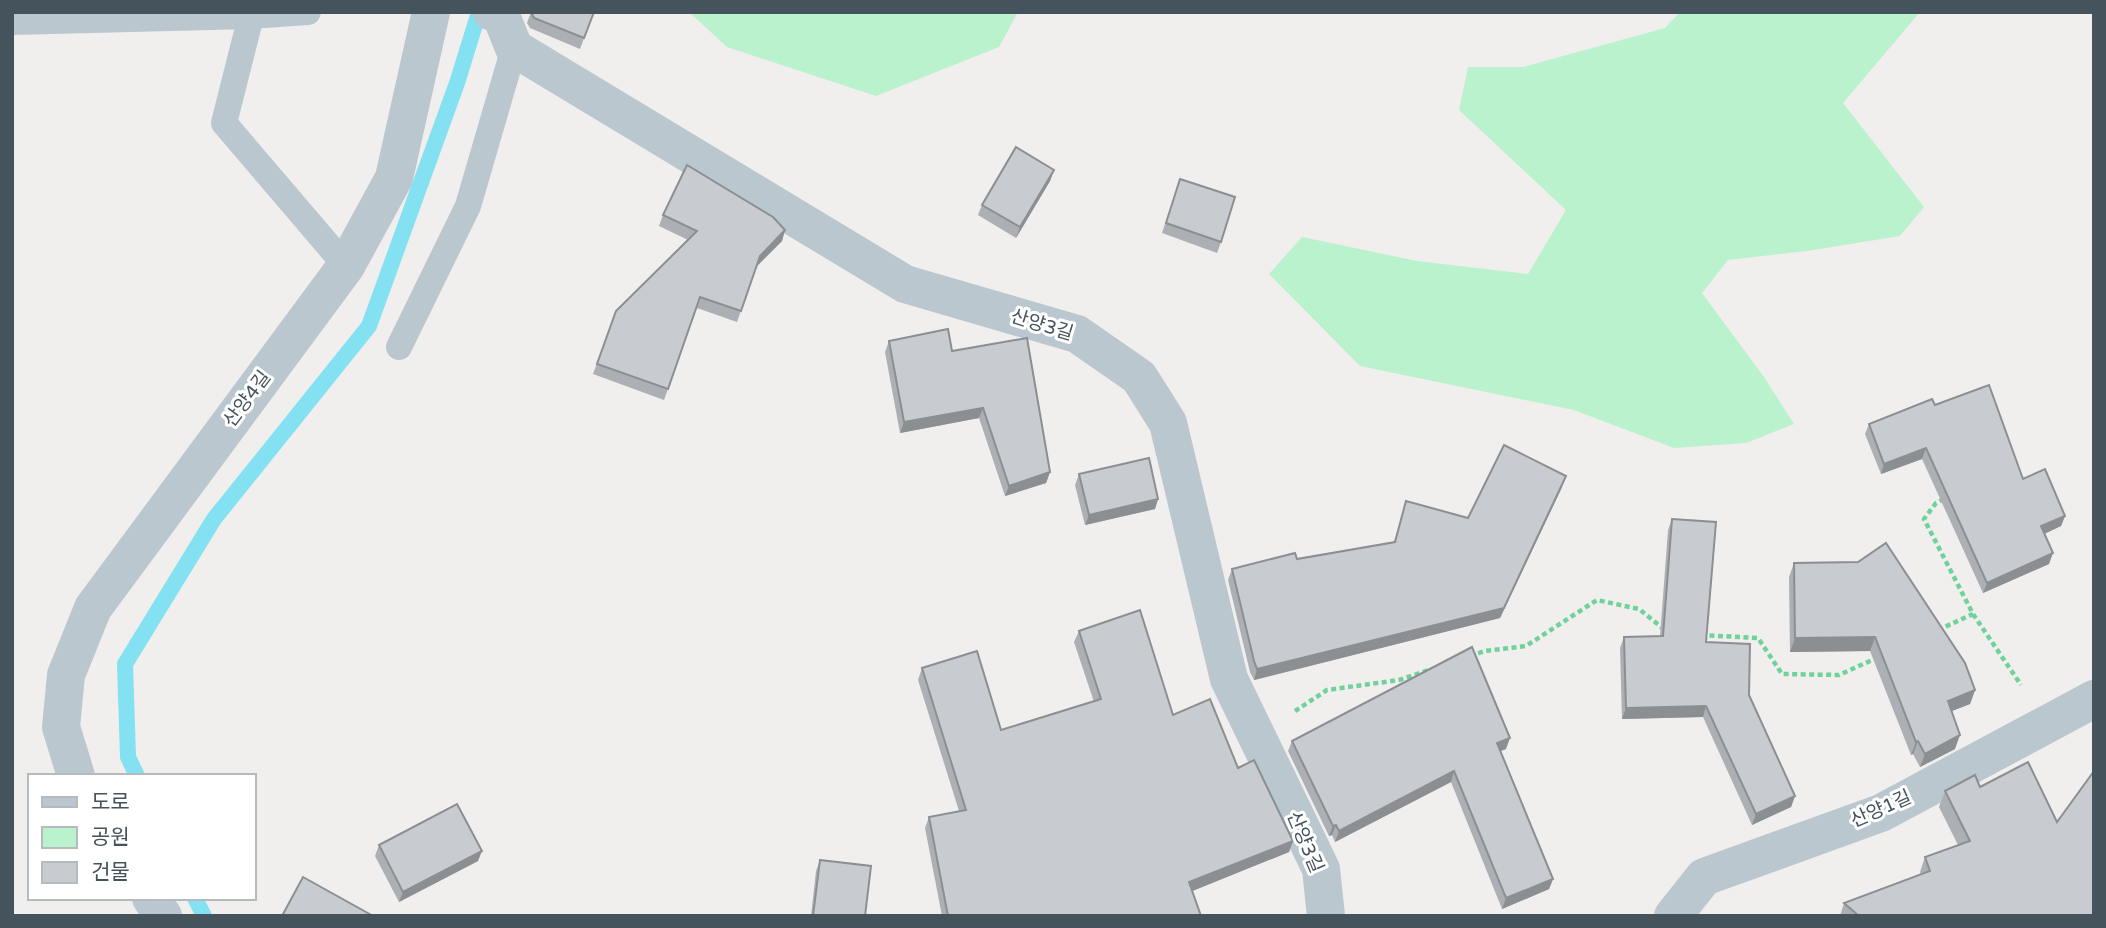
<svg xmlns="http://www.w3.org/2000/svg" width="2106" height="928" font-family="'Varela Round','Noto Sans KR',sans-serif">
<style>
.green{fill:#b9f2cc}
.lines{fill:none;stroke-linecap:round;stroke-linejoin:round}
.stream{stroke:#83e1f1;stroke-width:16}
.path{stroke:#6fd29b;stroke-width:4.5;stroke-dasharray:5 3.5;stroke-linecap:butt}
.lane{stroke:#bbc7ce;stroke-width:26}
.street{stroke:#bbc7ce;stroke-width:38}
.wall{fill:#acafb4}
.shaded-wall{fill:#8c8f92}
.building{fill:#c8ccd1;stroke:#8c8f92;stroke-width:2}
.labels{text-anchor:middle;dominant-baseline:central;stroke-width:6;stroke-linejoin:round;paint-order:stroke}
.street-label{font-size:19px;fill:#45535d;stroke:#fff}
</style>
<rect width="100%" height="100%" fill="#f1eeee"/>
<!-- green -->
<g class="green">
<polygon points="689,12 1018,12 999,47 876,96 727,47"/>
<polygon points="1680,12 1920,12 1843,103 1924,207 1900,236 1807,251 1728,260 1702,293 1764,377 1794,424 1746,443 1674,448 1574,410 1360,366 1269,274 1302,237 1417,261 1528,274 1566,210 1459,110 1468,67 1523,67 1665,28"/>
</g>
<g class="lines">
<!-- stream -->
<g class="stream">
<polyline points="137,776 128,757 125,664 214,519 369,326 457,83 479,12"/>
<polyline points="195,898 204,916"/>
</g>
<!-- path -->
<g class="path">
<polyline points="1944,499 1936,503 1924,519 1973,614 2021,685"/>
<polyline points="1938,630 1973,614"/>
<polyline points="1701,635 1758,638 1782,674 1839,675 1879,657"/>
<polyline points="1470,656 1485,651 1526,646 1597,600 1639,609 1665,630"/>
<polyline points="1295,711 1327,690 1399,680 1432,669"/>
</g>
<!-- lane -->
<g class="lane">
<polyline points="251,16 224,123 346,266"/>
<polyline points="12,22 251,16 308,12"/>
<polyline points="399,347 468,206 514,48"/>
</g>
<!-- street -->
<g class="street">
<polyline points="492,12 500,13 514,48 905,284 1077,334 1139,377 1168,423 1229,679 1321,869 1326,916"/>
<polyline points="76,776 61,727 66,675 93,608 346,266 394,178 431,12"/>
<polyline points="151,898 163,916"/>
<polyline points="1673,916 1704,877 1881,813 2094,699"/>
</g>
</g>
<!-- wall -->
<g class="wall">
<polygon points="531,12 594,12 580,49 530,28 527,23"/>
<polygon points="1054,170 1050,181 1016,238 978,215 982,205"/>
<polygon points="1180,179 1221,242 1217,253 1162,233"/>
<polygon points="663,215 785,230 782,241 757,266 737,322 697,308 664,400 593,374 616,311 688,240 659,226"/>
<polygon points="889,341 952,351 1050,472 1046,483 1005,496 979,418 900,433 885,352"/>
<polygon points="1935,405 2023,479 2065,516 2061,526 2045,533 2049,564 1983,593 1922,459 1881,474 1865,434 1869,424"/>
<polygon points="1079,474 1158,499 1155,509 1085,525 1075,485"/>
<polygon points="1562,487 1500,618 1254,680 1250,672 1228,580 1232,569 1394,542 1406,501 1468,518"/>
<polygon points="1672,519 1706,642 1749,695 1795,796 1791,807 1752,825 1703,717 1622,719 1620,648 1624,637 1660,636 1668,530"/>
<polygon points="1794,563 1975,690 1970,704 1951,711 1955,749 1920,767 1913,754 1911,755 1870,651 1790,652 1789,577"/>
<polygon points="1079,631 1173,715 1238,768 1293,841 1289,852 1192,891 1201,916 942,916 925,828 929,817 959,811 918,680 922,668 1001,730 1094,702 1074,642"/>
<polygon points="1292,741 1506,749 1500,751 1553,879 1549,889 1502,909 1451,782 1335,842 1332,835 1329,836 1288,751"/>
<polygon points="1980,787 2057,822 2094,916 1840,916 1844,903 1921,875 1920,872 1925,857 1958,845 1939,807 1945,791"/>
<polygon points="379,845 478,861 399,902 375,856"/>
<polygon points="820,860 865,916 811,916 816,871"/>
</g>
<!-- shaded-wall -->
<g class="shaded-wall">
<polygon points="1054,170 1050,181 1016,238 1020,227"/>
<polygon points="785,230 782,241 757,266 760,256"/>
<polygon points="983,408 979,418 900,433 904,422"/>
<polygon points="1926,448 1922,459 1881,474 1884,464"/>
<polygon points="1050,472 1046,483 1005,496 1009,486"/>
<polygon points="1566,476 1562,487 1500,618 1254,680 1257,669"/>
<polygon points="1158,499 1155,509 1085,525 1089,515"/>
<polygon points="2065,516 2061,526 2038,537 2041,526"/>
<polygon points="2053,553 2049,564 1983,593 1987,583"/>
<polygon points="1875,637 1870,651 1790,652 1795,638"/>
<polygon points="1975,690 1970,704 1942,715 1948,701"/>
<polygon points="1706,706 1703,717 1622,719 1626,708"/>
<polygon points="1960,735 1955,749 1920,767 1925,754"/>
<polygon points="1510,738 1506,749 1493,754 1497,743"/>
<polygon points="1918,741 1913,754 1911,755 1916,742"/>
<polygon points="1454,771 1451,782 1335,842 1339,831"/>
<polygon points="1795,796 1791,807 1752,825 1756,814"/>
<polygon points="1336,825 1332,835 1329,836 1333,826"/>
<polygon points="1293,841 1289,852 1185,894 1189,882"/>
<polygon points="482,851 478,861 399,902 403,892"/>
<polygon points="1553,879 1549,889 1502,909 1506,898"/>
</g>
<!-- building -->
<g class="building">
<polygon points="531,12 594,12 584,38 534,18"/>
<polygon points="1016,147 1054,170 1020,227 982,205"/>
<polygon points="687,165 773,217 785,230 760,256 741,311 700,297 668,389 597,364 616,311 697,231 663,215"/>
<polygon points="1180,179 1235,197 1221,242 1166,223"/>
<polygon points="948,329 952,351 1027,338 1050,472 1009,486 983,408 904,422 889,341"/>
<polygon points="1989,385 2023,479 2045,469 2065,516 2041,526 2053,553 1987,583 1926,448 1884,464 1869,424 1932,399 1935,405"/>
<polygon points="1504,445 1566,476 1504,608 1257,669 1254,661 1232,569 1295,553 1297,559 1395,542 1406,501 1468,518"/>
<polygon points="1149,458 1158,499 1089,515 1079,474"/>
<polygon points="1672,519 1716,522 1706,642 1750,644 1749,695 1795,796 1756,814 1706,706 1626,708 1624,637 1663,636"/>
<polygon points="1886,543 1965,663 1975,690 1948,701 1960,735 1925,754 1918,741 1916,742 1875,637 1795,638 1794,563 1858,562"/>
<polygon points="1140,610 1173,715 1210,699 1238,768 1254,760 1293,841 1189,882 1201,916 948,916 929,817 966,810 922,668 977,651 1001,730 1101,699 1079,631"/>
<polygon points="1472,647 1510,738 1497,743 1553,879 1506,898 1454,771 1339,831 1336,825 1333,826 1292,741"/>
<polygon points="2028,762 2057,822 2094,771 2094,916 1859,916 1844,903 1930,871 1925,857 1970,841 1945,791 1975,775 1980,787"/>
<polygon points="457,804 482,851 403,892 379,845"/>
<polygon points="820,860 871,866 865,916 813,916"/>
<polygon points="303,877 373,916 282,916"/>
</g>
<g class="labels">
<!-- street labels -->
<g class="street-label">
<text transform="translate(1042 325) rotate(17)">산양3길</text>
<text transform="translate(247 399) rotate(-53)">산양4길</text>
<text transform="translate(1881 809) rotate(-24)">산양1길</text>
<text transform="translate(1305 842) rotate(67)">산양3길</text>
</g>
</g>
<!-- border -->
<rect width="2106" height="928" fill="none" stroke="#45535d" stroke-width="28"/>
<!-- legend -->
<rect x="28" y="774" width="228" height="126" fill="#ffffff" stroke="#b5babe" stroke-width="2"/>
<rect x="42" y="797" width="35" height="10" fill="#bbc7ce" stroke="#b5babe" stroke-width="2"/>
<text x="91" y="809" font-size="21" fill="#45535d">도로</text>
<rect x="42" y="827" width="35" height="21" fill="#b9f2cc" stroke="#b5babe" stroke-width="2"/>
<text x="91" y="844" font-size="21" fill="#45535d">공원</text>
<rect x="42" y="862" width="35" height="21" fill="#c8ccd1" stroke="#b5babe" stroke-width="2"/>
<text x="91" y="879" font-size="21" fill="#45535d">건물</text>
</svg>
